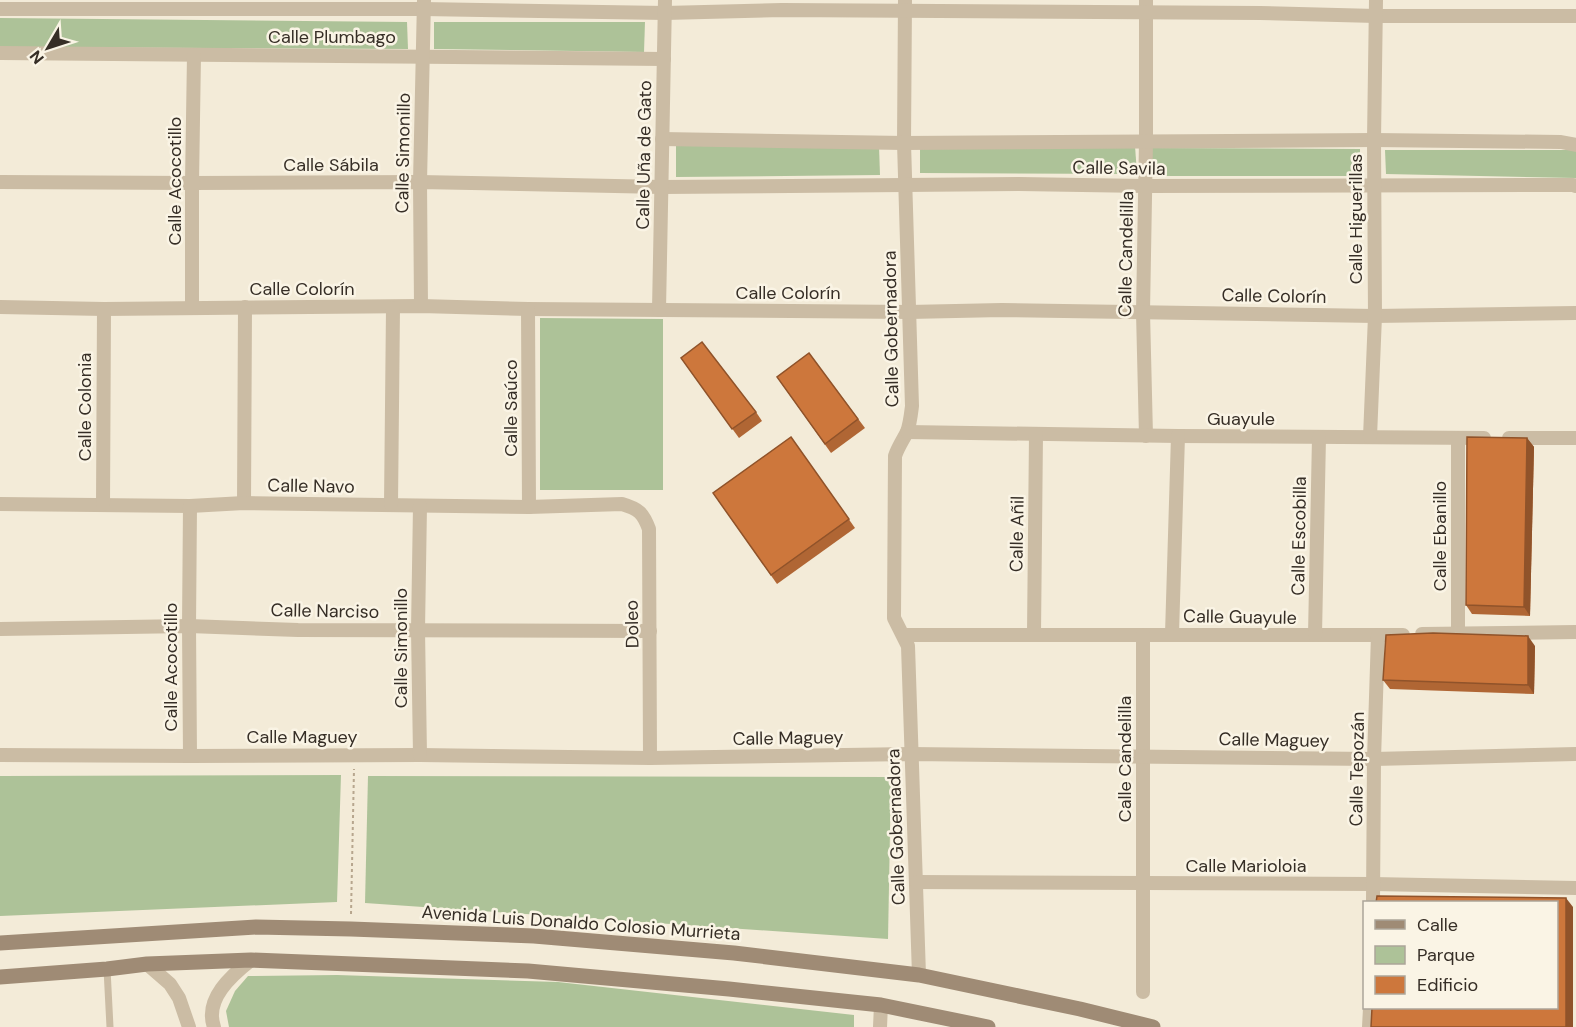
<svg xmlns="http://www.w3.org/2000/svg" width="1576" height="1027" font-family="'DM Sans',sans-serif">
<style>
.green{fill:#adc298}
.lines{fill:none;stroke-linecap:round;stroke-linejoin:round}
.path{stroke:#b7a68e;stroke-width:2;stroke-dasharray:3 3;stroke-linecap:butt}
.service{stroke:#cbbca4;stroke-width:7}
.minor{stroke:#cbbca4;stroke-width:14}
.secondary{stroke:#9f8b75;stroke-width:15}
.wall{fill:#b06634}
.shaded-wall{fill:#90532a}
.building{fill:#cd773c;stroke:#90532a;stroke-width:1.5}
.labels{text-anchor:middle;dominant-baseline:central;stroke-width:5;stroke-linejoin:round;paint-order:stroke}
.street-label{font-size:18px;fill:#362e26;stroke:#faf4e5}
</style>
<rect width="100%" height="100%" fill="#f3ebd8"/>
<!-- green -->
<g class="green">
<polygon points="0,18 407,22 408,49 0,47"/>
<polygon points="434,22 645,22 644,52 434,49"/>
<polygon points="676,145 879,146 880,175 676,177"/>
<polygon points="1135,146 1137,174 920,173 920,147"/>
<polygon points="1152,148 1360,149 1360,176 1152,176"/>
<polygon points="1385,150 1576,150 1576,178 1386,174"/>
<polygon points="540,318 663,319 663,490 540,490"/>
<polygon points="341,775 337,902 0,916 0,776"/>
<polygon points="368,776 891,777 888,939 365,903"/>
<polygon points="337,975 558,982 854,1015 854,1027 229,1027 226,1011 235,991 248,976"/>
</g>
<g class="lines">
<!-- path -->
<polyline class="path" points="351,914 354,769"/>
<!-- service -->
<polyline class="service" points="107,969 110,1027"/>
<!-- minor -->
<g class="minor">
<path d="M 905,0 L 904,143 L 912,406 C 911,414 910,424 907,432 C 903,440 898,447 895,456 L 894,618 L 908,646 L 919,975"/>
<polyline points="1146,0 1146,141 1143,312 1146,436"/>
<polyline points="0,9 423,9 665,13 782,10 1260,13 1376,16 1576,16"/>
<polyline points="0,53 664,59"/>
<polyline points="662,139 904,143 1374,140 1561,142 1576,145"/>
<polyline points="0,182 192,183 420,182 662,187 1019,184 1145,186 1573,185 1576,186"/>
<polyline points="421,306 420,182 424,0"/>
<polyline points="0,307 104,309 421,306 528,309 909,312 1002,310 1375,316 1576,313"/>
<polyline points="192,308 192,183 194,55"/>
<polyline points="528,309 529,507"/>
<polyline points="659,310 665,0"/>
<polyline points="907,432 1178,436 1484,438"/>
<polyline points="1370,437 1375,316 1374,140 1376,0"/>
<polyline points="1509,438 1576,438"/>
<polyline points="244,503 245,307"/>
<path d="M 0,504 L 190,506 L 244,503 L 529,507 L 622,504 C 639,509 643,513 649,529 L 650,758"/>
<polyline points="103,504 104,309"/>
<polyline points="391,504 393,308"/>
<polyline points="190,506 189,626 190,756"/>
<polyline points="0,629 189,626 298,630 650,631"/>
<polyline points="1458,633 1458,438"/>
<polyline points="1034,634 1036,434"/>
<polyline points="1172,634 1178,436"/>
<polyline points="1422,634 1576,632"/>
<polyline points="904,635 1403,635"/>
<polyline points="1143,635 1143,992"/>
<polyline points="1315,635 1319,437"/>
<polyline points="0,755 190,756 420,755 650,758 911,754 1374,759 1576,754"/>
<polyline points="420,755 418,630 420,506"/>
<polyline points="917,882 1373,884 1576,888"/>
<polyline points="1373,902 1374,759 1378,635"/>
<polyline points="147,964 170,984 179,998 189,1027"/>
<path d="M 214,1027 C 204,999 232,975 251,960"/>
<polyline points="880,1027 881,1005"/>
<polyline points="1369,1027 1370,1008"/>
</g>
<!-- secondary -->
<g class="secondary">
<polyline points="0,943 256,927 351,929 534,936 734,953 919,975 1080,1009 1153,1027"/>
<polyline points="0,977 107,969 147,964 251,960 528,971 729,989 881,1005 988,1027"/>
</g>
</g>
<!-- wall -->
<g class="wall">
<polygon points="809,353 865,428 831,453 777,377"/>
<polygon points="681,358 756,412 762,421 739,438"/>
<polygon points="791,437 855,528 777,584 713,493"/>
<polygon points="1527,438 1534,447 1530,616 1472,614 1466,605"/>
<polygon points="1535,646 1534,694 1390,689 1383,680"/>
</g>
<!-- shaded-wall -->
<g class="shaded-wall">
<polygon points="1527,438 1534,447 1530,616 1524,607"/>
<polygon points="1528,636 1535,646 1534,694 1528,685"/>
<polygon points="1566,898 1573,907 1573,1027 1566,1027"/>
</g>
<!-- building -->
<g class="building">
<polygon points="702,342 756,412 732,429 681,358"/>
<polygon points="809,353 858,419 825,444 777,377"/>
<polygon points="791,437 849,519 771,575 713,493"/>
<polygon points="1467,437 1527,438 1524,607 1466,605"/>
<polygon points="1433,633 1528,636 1528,685 1383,680 1386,635"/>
<polygon points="1377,896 1566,898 1566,1027 1371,1027 1372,1008 1557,1008 1557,903 1376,903"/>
</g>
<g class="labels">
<!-- street labels -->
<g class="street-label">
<text x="332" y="37">Calle Plumbago</text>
<text transform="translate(403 153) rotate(-89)">Calle Simonillo</text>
<text transform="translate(644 155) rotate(-89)">Calle Uña de Gato</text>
<text x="331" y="165">Calle Sábila</text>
<text transform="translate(1119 168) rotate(1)">Calle Savila</text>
<text transform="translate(175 181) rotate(-90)">Calle Acocotillo</text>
<text transform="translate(1356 219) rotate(-90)">Calle Higuerillas</text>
<text transform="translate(1126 254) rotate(-89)">Calle Candelilla</text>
<text x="302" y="289">Calle Colorín</text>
<text x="788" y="293">Calle Colorín</text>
<text transform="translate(1274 296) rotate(1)">Calle Colorín</text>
<text transform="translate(891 329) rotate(-91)">Calle Gobernadora</text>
<text transform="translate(85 407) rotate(-90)">Calle Colonia</text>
<text transform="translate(511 408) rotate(-90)">Calle Saúco</text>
<text x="1241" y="419">Guayule</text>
<text transform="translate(311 486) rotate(1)">Calle Navo</text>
<text transform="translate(1017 534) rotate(-89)">Calle Añil</text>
<text transform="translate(1299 536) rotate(-89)">Calle Escobilla</text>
<text transform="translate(1440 536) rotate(-90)">Calle Ebanillo</text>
<text transform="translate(325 611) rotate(1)">Calle Narciso</text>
<text transform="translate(1240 617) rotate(1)">Calle Guayule</text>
<text transform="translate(632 624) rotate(-91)">Doleo</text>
<text transform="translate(401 648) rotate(-90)">Calle Simonillo</text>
<text transform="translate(171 667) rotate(-90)">Calle Acocotillo</text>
<text x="302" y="737">Calle Maguey</text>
<text transform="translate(788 738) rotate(-1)">Calle Maguey</text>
<text transform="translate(1274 740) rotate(1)">Calle Maguey</text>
<text transform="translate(1125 759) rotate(-90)">Calle Candelilla</text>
<text transform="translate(1357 769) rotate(-89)">Calle Tepozán</text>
<text transform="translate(896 827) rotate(-92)">Calle Gobernadora</text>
<text x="1246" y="866">Calle Marioloia</text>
<text transform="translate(581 923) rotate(4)">Avenida Luis Donaldo Colosio Murrieta</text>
</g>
</g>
<!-- legend -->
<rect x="1363" y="901" width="195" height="108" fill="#faf4e5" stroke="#aca599" stroke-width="1.5"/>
<rect x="1375" y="920" width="30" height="9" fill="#9f8b75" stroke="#aca599" stroke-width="1.5"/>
<text x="1417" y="931" font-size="18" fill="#362e26">Calle</text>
<rect x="1375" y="946" width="30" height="18" fill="#adc298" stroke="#aca599" stroke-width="1.5"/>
<text x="1417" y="961" font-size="18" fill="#362e26">Parque</text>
<rect x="1375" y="976" width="30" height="18" fill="#cd773c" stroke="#aca599" stroke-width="1.5"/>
<text x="1417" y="991" font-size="18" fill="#362e26">Edificio</text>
<!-- north arrow -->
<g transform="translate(48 48) rotate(231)" stroke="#faf4e5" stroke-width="4.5" paint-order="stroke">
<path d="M0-4.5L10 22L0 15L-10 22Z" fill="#362e26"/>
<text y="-9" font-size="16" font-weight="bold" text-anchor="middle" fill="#362e26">N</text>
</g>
</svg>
